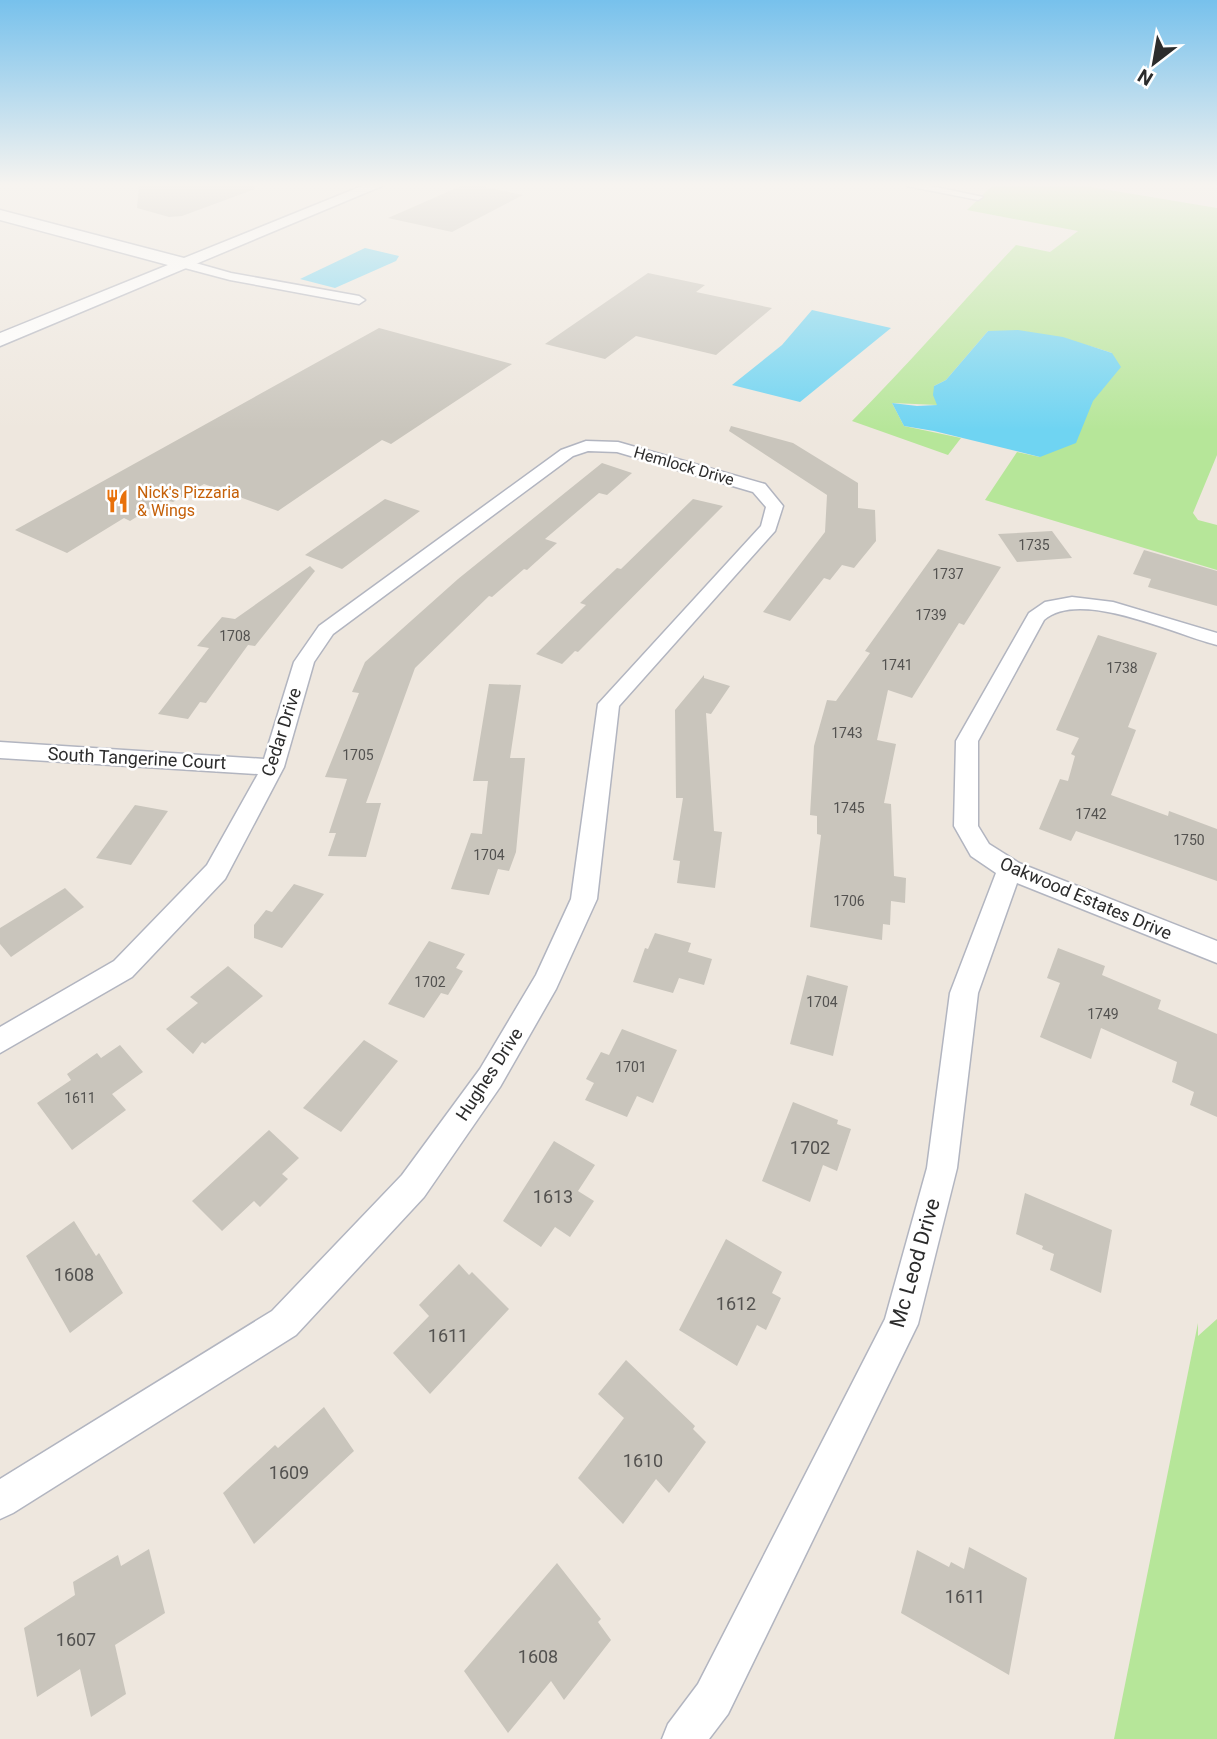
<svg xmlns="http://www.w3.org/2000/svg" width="1217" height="1739" font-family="Roboto,sans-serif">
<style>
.green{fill:#b6e699}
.water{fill:#6fd4f2}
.building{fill:#c9c5bc}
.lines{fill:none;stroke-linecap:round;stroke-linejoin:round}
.street-casing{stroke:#b2b5c0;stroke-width:3}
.secondary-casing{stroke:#b2b5c0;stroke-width:3}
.street{fill:#fff;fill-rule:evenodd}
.secondary{fill:#fff;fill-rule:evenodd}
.labels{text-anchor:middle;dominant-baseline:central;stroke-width:5;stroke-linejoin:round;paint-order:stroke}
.number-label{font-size:14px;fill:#535250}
.far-street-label{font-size:16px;fill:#2c2c2c;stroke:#fff}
.far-food-label{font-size:16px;fill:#c56008;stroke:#fff;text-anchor:start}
.street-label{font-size:18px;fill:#2c2c2c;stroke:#fff}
.near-number-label{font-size:18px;fill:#535250}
.near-street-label{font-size:21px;fill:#2c2c2c;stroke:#fff}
</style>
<rect width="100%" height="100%" fill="#eee7de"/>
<!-- green -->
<g class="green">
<path d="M 992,186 L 1085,186 L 1217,208 L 1217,455 L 1193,513 L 1198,520 L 1217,525 L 1217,570 L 985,500 L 1017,452 L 1040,457 L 1112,353 C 1070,339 1032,330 988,331 L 946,380 L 934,386 L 938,405 L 892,403 L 904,426 L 961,438 L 948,455 L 852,421 C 909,364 961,303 1016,245 L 1050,252 L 1078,231 L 967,210 Z"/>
<polygon points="1217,1319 1217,1739 1114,1739 1198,1323 1198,1336"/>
</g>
<!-- water -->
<g class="water">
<polygon points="365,248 399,256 396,261 335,288 300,279"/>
<polygon points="812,310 891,328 800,402 732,385 782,345"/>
<polygon points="1018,330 1063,337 1112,353 1121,367 1093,401 1076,443 1040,457 934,431 904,426 892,403 917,406 937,405 933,395 934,386 946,380 988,331"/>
</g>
<!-- building -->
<g class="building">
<polygon points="139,186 254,186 255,189 182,216 169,217 137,208"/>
<polygon points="461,186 481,186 523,195 452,232 388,218"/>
<polygon points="648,273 705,285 696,292 772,308 716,355 636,336 605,359 545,344"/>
<polygon points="379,328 512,364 391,444 382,440 278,511 204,484 173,502 164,500 130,521 124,518 67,553 15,530"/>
<polygon points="731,426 793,443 858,483 858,508 875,510 876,541 854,568 842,565 830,580 824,578 790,621 763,612 825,532 827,495 729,431"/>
<polygon points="602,463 632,473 607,495 599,493 545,539 557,543 527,570 524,569 492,597 489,596 415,668 366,803 381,803 366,857 328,856 336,833 329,833 347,779 325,777 359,693 352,692 365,662 458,579"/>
<polygon points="385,499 420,511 342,569 305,555"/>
<polygon points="693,499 723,506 578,652 575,651 562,664 536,654 586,605 580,603 617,568 621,569"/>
<polygon points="1052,531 1072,558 1017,562 998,534"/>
<polygon points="938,549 1001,567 964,625 959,623 912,698 888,690 877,740 896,744 884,803 891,804 894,876 906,878 905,903 891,901 890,925 883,924 882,940 810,927 821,835 817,834 817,816 810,815 814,746 827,700 836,701 870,653 865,651"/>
<polygon points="1144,550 1217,571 1217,606 1148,587 1151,579 1133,574"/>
<polygon points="310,566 315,571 255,646 248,645 206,703 200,702 188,719 158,714 209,648 197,646 222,617 235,619"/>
<polygon points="1098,635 1157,653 1128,727 1136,730 1111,795 1168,816 1169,811 1217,829 1217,881 1076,831 1071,841 1039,829 1060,779 1068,781 1075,756 1071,754 1079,738 1056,730"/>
<polygon points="704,675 704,678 730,686 711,714 706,713 714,831 722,832 715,888 677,883 680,861 673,860 683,798 676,798 675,710"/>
<polygon points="489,684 521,685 510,758 525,758 516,852 509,871 498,869 489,895 451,889 471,833 482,834 488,781 473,781"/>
<polygon points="135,805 168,811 131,865 96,858"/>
<polygon points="294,884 324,894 282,948 254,938 254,925 266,910 272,912"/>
<polygon points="65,888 84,907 11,957 0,944 0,928"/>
<polygon points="655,933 691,943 688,952 712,959 704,985 679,978 673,993 633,982 645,948 648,949"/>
<polygon points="429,941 465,954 456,968 463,971 448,995 441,993 424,1018 388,1004"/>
<polygon points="1058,948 1105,966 1102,975 1161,1000 1158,1009 1217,1034 1217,1117 1190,1105 1194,1092 1172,1082 1177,1062 1101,1028 1091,1059 1040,1037 1060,983 1047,978"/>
<polygon points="228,966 263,996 205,1044 202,1042 193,1054 166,1029 198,1003 190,997"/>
<polygon points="807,975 848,986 833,1056 790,1044"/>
<polygon points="622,1029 677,1050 653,1103 637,1096 627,1117 585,1100 594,1083 586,1079 601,1052 609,1055"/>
<polygon points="364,1040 398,1061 341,1132 303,1108"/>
<polygon points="120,1045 143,1072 112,1094 126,1110 72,1150 37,1103 71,1080 67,1074 97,1053 101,1058"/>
<polygon points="793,1102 838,1120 837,1124 851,1129 837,1171 823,1165 810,1202 762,1181"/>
<polygon points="269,1130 299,1158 282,1174 288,1179 260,1207 254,1201 222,1231 192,1201"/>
<polygon points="554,1141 595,1165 578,1191 594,1201 570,1237 555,1227 541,1247 503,1221"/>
<polygon points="1025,1193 1112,1230 1101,1293 1050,1270 1054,1254 1042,1249 1043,1246 1016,1234"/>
<polygon points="74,1221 96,1256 99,1253 123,1293 70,1333 26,1256"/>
<polygon points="726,1239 782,1272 772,1293 781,1298 766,1330 757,1325 737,1366 679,1330"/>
<polygon points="459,1264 469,1275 472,1272 509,1309 430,1394 393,1353 429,1316 419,1305"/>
<polygon points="626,1360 695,1426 693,1429 706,1442 669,1493 656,1479 623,1524 578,1478 624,1418 598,1394"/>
<polygon points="324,1407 354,1451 254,1544 223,1493 275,1445 278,1448"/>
<polygon points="969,1547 1027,1578 1009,1675 901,1613 917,1550 949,1567 951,1562 964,1569"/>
<polygon points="149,1549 165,1613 115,1645 126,1694 91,1717 80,1669 37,1697 24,1628 75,1595 73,1582 118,1555 121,1566"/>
<polygon points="557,1563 601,1619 598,1622 611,1640 564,1700 551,1681 508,1733 464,1671"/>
</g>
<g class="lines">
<!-- street casing -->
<g class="street-casing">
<g id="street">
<polygon points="907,186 931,186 983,197 978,200"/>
<polygon points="185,260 231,273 359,296 365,300 359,304 230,280 181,267 181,261"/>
<polygon points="586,441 618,442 765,484 783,506 775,531 619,706 597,899 556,989 500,1087 424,1197 296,1335 13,1513 0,1519 0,1479 272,1311 402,1175 480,1069 536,975 571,899 598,704 761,526 766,507 753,492 617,452 588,451 573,456 333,634 314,662 284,767 225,879 132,977 0,1053 0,1027 114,961 207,865 258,774 0,758 0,742 264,759 294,662 319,626 561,450"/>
<path d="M 1072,597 L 1113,602 L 1217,633 L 1217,645 C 1176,635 1080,588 1044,620 L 978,741 L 978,826 L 989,844 L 1019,863 L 1217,941 L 1217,963 L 1017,883 L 978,993 L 957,1168 L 918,1324 L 728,1714 L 709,1739 L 662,1739 L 668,1724 L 698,1684 L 885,1319 L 927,1168 L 950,993 L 996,873 L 971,856 L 954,826 L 956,741 L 1029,613 L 1045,602 Z"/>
</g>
</g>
<!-- secondary casing -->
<g class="secondary-casing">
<polygon id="secondary" points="362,186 382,186 0,346 0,333 168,265 0,220 0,210 184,258"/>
</g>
<!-- street -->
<use href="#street" class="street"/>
<!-- secondary -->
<use href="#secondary" class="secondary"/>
</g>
<!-- sky -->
<linearGradient id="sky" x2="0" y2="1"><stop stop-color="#77c1ec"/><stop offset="0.43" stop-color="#f7f4f0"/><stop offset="1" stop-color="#f7f4f0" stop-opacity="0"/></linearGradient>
<rect width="1217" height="430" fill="url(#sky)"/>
<!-- icons -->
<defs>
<g id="restaurant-bare" transform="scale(1.89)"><path d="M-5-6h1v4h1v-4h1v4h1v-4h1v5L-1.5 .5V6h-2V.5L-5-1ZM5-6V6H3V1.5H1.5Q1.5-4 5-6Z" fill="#e8710a" stroke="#fff" stroke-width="2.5" paint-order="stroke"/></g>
</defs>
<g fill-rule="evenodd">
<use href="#restaurant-bare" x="117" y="501"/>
</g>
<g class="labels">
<!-- number labels -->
<g class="number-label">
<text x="1034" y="545">1735</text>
<text x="948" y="574">1737</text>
<text x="931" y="615">1739</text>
<text x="235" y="636">1708</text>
<text x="897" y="665">1741</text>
<text x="1122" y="668">1738</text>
<text x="847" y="733">1743</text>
<text x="358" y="755">1705</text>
<text x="849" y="808">1745</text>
<text x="1091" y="814">1742</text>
<text x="1189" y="840">1750</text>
<text x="489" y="855">1704</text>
<text x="849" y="901">1706</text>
<text x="430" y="982">1702</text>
<text x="822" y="1002">1704</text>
<text x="1103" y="1014">1749</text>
<text x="631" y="1067">1701</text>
<text x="80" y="1098">1611</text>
</g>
<!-- far-street labels -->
<g class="far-street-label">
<text transform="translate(684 466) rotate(16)">Hemlock Drive</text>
</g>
<!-- far-food labels -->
<g class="far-food-label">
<text x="137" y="492">Nick's Pizzaria<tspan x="137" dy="18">&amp; Wings</tspan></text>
</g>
<!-- street labels -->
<g class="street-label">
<text transform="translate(281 732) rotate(-72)">Cedar Drive</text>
<text transform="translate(137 758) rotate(3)">South Tangerine Court</text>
<text transform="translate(1086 898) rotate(23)">Oakwood Estates Drive</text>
<text transform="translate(489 1074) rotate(-57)">Hughes Drive</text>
</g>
<!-- near-number labels -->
<g class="near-number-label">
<text x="810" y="1147">1702</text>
<text x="553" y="1196">1613</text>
<text x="74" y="1274">1608</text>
<text x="736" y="1303">1612</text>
<text x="448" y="1335">1611</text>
<text x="643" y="1460">1610</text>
<text x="289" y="1472">1609</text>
<text x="965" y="1596">1611</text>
<text x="76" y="1639">1607</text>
<text x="538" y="1656">1608</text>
</g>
<!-- near-street labels -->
<g class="near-street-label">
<text transform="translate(915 1263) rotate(-74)">Mc Leod Drive</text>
</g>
</g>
<!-- north arrow -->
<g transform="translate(1154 63) rotate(211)" stroke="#ffffff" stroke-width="5" paint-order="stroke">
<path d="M0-5L12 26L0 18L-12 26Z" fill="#2c2c2c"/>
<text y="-10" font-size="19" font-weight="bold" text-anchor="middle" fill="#2c2c2c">N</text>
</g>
</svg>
